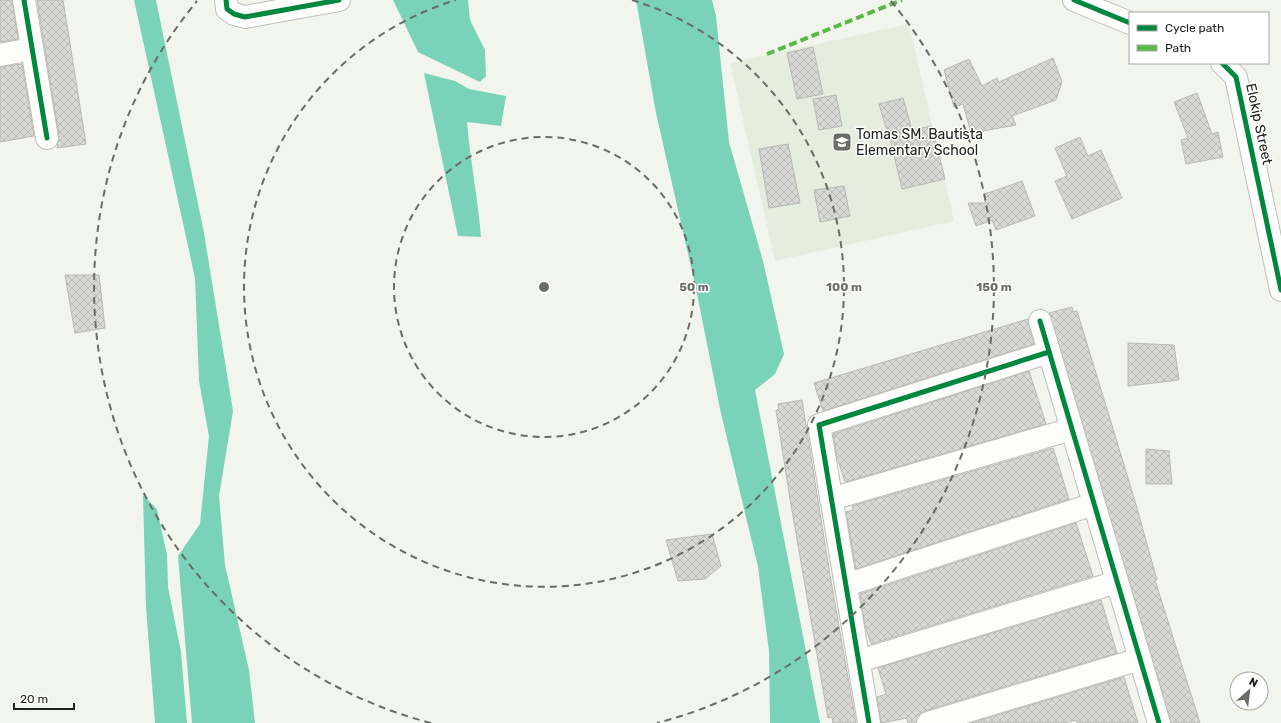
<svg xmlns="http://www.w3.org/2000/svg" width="1281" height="723" font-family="Rubik,sans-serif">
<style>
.built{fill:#e6ecde}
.water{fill:#7ad3b9}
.building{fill:url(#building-cross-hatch);stroke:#b8b9b4}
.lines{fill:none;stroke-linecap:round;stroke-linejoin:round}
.minor-casing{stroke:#bdbfba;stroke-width:24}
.minor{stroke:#fdfefc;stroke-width:22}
.quiet{stroke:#58b947;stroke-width:4;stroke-dasharray:8 4;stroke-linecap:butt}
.cycleway-casing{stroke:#fff;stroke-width:8}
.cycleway{stroke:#00873e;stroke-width:5}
.ring{fill:none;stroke:#6a6c67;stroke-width:2;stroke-dasharray:7 5}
.labels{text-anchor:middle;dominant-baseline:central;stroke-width:3;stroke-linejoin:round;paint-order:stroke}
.street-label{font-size:14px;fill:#20221e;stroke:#fff}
.poi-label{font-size:14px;fill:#20221e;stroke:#fff;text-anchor:start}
.centre{fill:#6a6c67;stroke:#fff;stroke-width:2}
.ring-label{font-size:12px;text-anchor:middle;font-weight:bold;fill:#6a6c67;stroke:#fff;stroke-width:3;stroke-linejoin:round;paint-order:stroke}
</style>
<defs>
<pattern id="building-cross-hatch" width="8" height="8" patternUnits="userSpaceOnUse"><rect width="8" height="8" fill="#d8d9d4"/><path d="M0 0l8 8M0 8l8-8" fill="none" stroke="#b9bab6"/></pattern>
</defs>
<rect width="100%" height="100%" fill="#f2f5ee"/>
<!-- built -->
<polygon class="built" points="909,24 954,221 775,261 730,63"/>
<!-- water -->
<g class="water">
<polygon points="134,0 156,0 204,233 233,411 219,496 225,565 249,670 255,723 192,723 178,556 200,524 209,436 199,381 195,278"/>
<polygon points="393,0 468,0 470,20 485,50 486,76 480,82 418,52"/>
<polygon points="636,0 712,0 716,16 729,142 763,261 784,354 775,374 755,390 820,723 770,723 769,651 758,567 720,409 696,289 656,113"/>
<path d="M 424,73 L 455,81 L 469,89 L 506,96 L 501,126 L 467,122 C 470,160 478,198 481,237 L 458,236 Z"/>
<polygon points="143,495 157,509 167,555 168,587 181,652 187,723 155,723 146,607"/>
</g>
<!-- building -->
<g class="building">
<polygon points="0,0 12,0 18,39 0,42"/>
<polygon points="37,0 63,0 86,144 57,148 59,136"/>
<polygon points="813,47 823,94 797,99 787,53"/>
<polygon points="1053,58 1062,82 1056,100 1012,116 1016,125 971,133 963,104 954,107 944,70 969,59 982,86 997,78 999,82"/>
<polygon points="22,64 34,136 0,142 0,67"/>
<polygon points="1197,93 1212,134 1218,132 1223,157 1186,164 1181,140 1188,138 1174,102"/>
<polygon points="836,95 842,126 819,130 813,99"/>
<polygon points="903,98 912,130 932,126 945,179 902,189 888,130 887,131 879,104"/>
<polygon points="1080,137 1088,156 1101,150 1122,198 1072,219 1055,181 1067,176 1055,148"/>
<polygon points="788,144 800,203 769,208 759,149"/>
<polygon points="1022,181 1035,216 996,230 992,220 976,226 968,203 985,203 985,194"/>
<polygon points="844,186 850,216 820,222 814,190"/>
<polygon points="65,275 99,275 105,328 75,333"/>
<polygon points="1072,307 1073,312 1077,311 1135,501 1157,580 1155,580 1200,723 1171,723 1049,313"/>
<polygon points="1028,319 1034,344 823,411 814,383"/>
<polygon points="1128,343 1174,345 1179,380 1128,386"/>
<polygon points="1029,371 1046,424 845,482 837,457 833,434"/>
<polygon points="802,400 830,575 856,723 833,723 832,717 828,718 790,499 776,410 779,410 778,404"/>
<polygon points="1053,448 1069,499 856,569 846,512 853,510 852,506"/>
<polygon points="1146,449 1169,451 1172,484 1146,484"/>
<polygon points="1076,523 1093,576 871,644 865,626 860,594"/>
<polygon points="712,534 721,566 705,579 678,581 666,540"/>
<polygon points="1101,600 1117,653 924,711 919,715 916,723 908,723 907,718 881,723 877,697 886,694 878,668"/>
<polygon points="1124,677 1138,723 1077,723 1076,720 1064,723 971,723"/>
</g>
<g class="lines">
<!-- minor casing -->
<g class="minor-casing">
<g id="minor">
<polyline points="24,0 47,138"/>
<polyline points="226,0 227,9 234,14 245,17 339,0"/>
<polyline points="1074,0 1130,23"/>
<polyline points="0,55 32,49"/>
<polyline points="1222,63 1236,77 1281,290"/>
<polyline points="1040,321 1159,723"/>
<polyline points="831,499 1072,429"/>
<polyline points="846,585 1094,504"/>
<polyline points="859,661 1117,582"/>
<polyline points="869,723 819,425 1049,352"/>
<polyline points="928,723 1140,659"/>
</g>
</g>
<!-- minor -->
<use href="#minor" class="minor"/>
<!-- quiet -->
<polyline class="quiet" points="767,54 902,0"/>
<!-- cycleway casing -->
<g class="cycleway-casing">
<g id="cycleway">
<polyline points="24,0 47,138"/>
<polyline points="226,0 227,9 234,14 245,17 339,0"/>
<polyline points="1074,0 1130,23"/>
<polyline points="1222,63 1236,77 1281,290"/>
<polyline points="1040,321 1159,723"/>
<polyline points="869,723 819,425 1049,352"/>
</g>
</g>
<!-- cycleway -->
<use href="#cycleway" class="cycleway"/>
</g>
<!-- distance rings -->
<g class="ring">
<circle cx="544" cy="287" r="150"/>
<path d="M632 0A300 300 0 1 1 456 0"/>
<path d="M431 723A450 450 0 0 1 197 1M891 1A450 450 0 0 1 657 723"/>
</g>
<!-- icons -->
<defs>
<g id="school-square" transform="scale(1)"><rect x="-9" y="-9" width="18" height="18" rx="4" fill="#6a6c67" stroke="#fff"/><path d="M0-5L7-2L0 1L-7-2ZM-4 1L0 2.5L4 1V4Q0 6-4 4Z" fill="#fff"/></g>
</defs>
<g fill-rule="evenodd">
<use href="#school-square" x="842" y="142"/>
</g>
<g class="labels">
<!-- street labels -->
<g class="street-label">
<text transform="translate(1259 124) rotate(78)">Elokip Street</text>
</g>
<!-- poi labels -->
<g class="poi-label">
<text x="856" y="134">Tomas SM. Bautista<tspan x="856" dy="16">Elementary School</tspan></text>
</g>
</g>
<circle cx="544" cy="287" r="6" class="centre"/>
<g class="ring-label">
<text x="694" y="291">50 m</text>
<text x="844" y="291">100 m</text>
<text x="994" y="291">150 m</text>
</g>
<!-- legend -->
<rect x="1129" y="12" width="140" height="52" fill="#ffffff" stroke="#a6a7a5"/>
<rect x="1137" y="25" width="20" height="6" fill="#00873e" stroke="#a6a7a5"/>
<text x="1165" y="32" font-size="12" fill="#20221e">Cycle path</text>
<rect x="1137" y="45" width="20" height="6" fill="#58b947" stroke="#a6a7a5"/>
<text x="1165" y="52" font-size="12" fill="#20221e">Path</text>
<!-- north arrow -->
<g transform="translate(1249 691) rotate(28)"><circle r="19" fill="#ffffff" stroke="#a6a7a5"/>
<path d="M0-3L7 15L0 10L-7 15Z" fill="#6a6c67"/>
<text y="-6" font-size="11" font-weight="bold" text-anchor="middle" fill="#20221e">N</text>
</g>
<!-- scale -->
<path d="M14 703v6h60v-6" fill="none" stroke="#20221e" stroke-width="2"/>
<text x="20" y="703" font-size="12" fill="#20221e" stroke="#ffffff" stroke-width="3" paint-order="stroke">20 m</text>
</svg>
